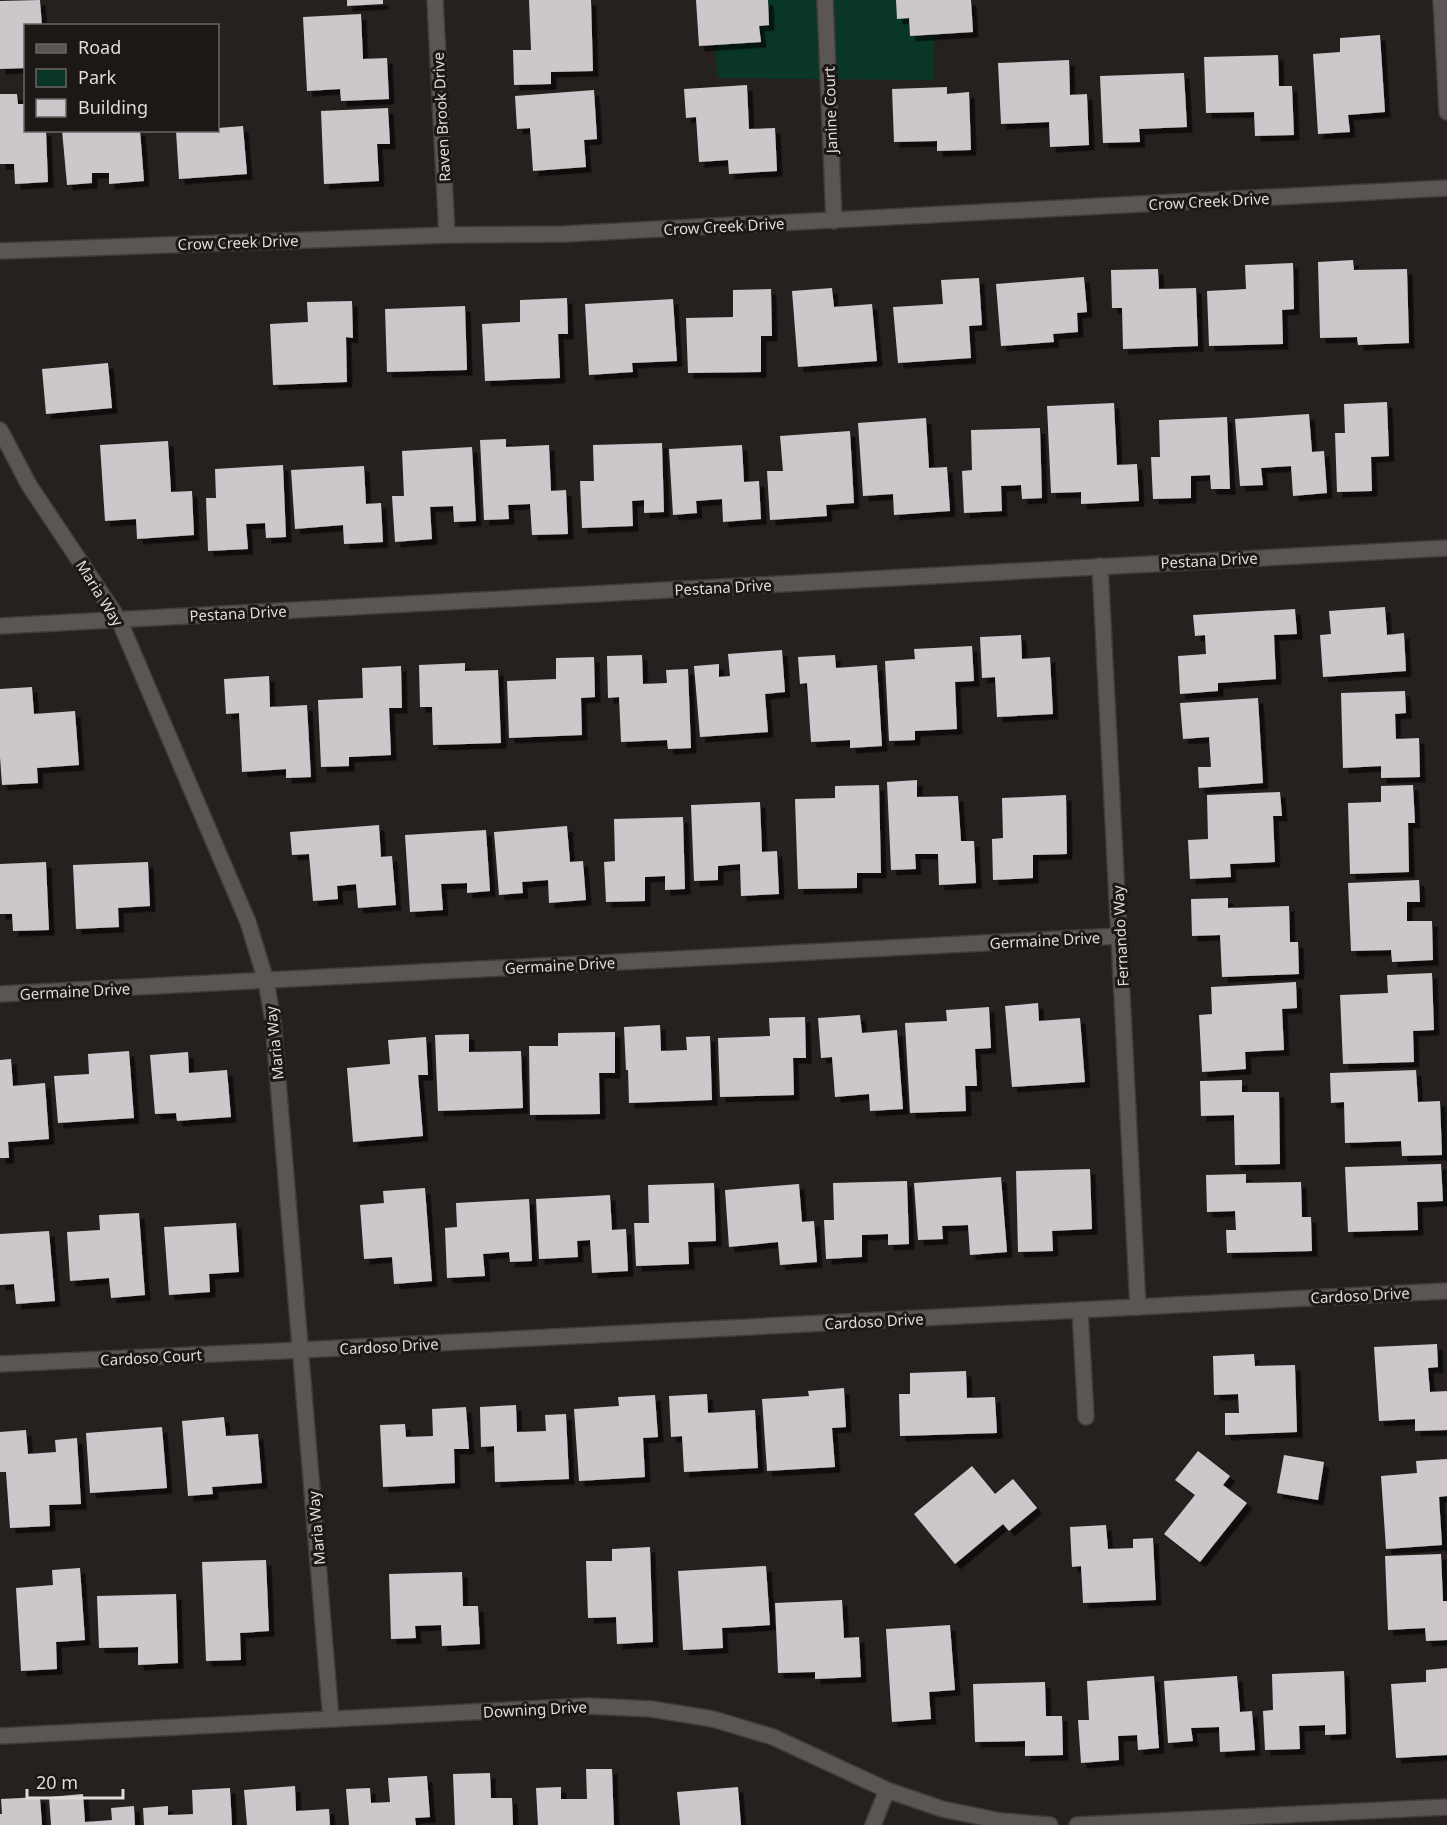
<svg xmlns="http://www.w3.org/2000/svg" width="1447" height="1825" font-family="'Noto Sans',sans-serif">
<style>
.green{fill:#093626}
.building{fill:#cdc7cc;filter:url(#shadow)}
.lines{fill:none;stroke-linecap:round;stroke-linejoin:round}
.minor-casing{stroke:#413d3a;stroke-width:18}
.minor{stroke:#5b5653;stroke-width:15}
.labels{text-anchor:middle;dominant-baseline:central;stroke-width:6;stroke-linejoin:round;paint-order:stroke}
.street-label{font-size:15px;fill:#dfdcda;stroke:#1c1815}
</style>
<defs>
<filter id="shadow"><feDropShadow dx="5.5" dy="5.5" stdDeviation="0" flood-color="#0009"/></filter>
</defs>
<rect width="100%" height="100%" fill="#26211e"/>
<!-- green -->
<polygon class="green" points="714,0 936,0 933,80 717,78"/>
<!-- building -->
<g class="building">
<polygon points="40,0 42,26 26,26 26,68 0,69 0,1"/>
<polygon points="347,0 383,0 383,4 347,6"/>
<polygon points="529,0 591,0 593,71 551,72 551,84 514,85 513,50 531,50"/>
<polygon points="696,0 768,0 769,25 759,26 761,42 699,46"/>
<polygon points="896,0 971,0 973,32 910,36 909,18 897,19"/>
<polygon points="361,14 363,59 387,58 389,99 341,101 340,89 307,91 303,17"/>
<polygon points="1380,35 1385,112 1348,115 1350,132 1318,134 1313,54 1340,52 1340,38"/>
<polygon points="1278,55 1279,86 1292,86 1294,135 1255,136 1254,112 1206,113 1204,57"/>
<polygon points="1069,60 1070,95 1087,94 1089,145 1050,147 1049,122 1001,124 998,63"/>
<polygon points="1184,73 1187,127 1139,129 1140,142 1103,143 1100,76"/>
<polygon points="747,85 749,129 775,128 777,171 729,174 728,160 699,162 696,117 686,118 684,89"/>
<polygon points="947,87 947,94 969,92 971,150 937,151 937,141 894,142 892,89"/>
<polygon points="594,90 597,139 584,140 586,167 533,171 530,128 517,129 515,96"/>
<polygon points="0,94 17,94 18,104 26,104 26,130 46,130 48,182 15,184 14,164 0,164"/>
<polygon points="388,108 390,144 377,144 379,181 324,184 321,111"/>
<polygon points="243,126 247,174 179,179 176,131 218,130 218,128"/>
<polygon points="62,130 140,130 144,181 109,184 109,173 92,173 92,183 67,185"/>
<polygon points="1353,260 1354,270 1407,269 1409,343 1358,345 1357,337 1320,338 1318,262"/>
<polygon points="1293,263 1294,309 1282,310 1283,344 1209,346 1207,291 1246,289 1245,265"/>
<polygon points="1158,269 1159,289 1196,288 1198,346 1123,349 1122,308 1112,308 1111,270"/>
<polygon points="1084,277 1087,312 1077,313 1078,332 1053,334 1054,342 1001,346 996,284"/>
<polygon points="979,278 982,325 969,326 971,358 898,363 893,307 943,304 941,280"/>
<polygon points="832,288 834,307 872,304 877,361 798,367 792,291"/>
<polygon points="771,289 772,336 761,336 761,372 688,373 686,318 733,317 733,290"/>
<polygon points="567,298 568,334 558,334 560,378 485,381 482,324 520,322 520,300"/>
<polygon points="673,299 677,361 632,363 633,372 589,375 585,304"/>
<polygon points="352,301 353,338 346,337 347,382 273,385 270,324 308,322 307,302"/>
<polygon points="465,306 467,370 387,372 385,309"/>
<polygon points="108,363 112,408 46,414 42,369"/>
<polygon points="1387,402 1389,456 1371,457 1372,491 1337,492 1335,433 1345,433 1344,404"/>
<polygon points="1114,403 1117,465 1137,464 1139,501 1081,504 1081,492 1051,493 1047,406"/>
<polygon points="1309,414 1312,452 1324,451 1327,493 1293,496 1291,466 1261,468 1263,485 1240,486 1235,419"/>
<polygon points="1227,417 1230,489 1211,489 1210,475 1191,476 1191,498 1153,499 1151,457 1160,457 1159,420"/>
<polygon points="926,418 929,468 947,467 950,511 894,515 893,494 863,496 858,423"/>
<polygon points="1040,428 1042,498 1022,499 1021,485 1001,486 1002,511 964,513 962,471 972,470 971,430"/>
<polygon points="850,431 854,503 826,505 827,516 770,520 767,471 783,471 780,436"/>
<polygon points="506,439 506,447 549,445 551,491 566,490 568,534 532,535 530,504 508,505 509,519 484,520 480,440"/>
<polygon points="168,441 171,492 192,491 194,535 137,539 136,519 105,521 100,445"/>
<polygon points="662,443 664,512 644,513 644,500 632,501 633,526 582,528 580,481 594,481 593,445"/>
<polygon points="742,445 744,482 759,481 761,519 723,522 722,499 696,501 697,513 673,515 669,449"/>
<polygon points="472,447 476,521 454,522 453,506 430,507 432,539 395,542 392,496 404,496 402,451"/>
<polygon points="283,465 286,537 266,538 265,523 246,524 248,549 208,551 206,498 216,498 215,469"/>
<polygon points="364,466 366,504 381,503 383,542 344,544 343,525 295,529 291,470"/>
<polygon points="1385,607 1387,635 1404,633 1406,671 1323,677 1320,635 1331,634 1329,611"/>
<polygon points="1295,609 1297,634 1274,635 1276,679 1218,683 1218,691 1180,694 1178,656 1206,654 1205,635 1195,636 1193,615"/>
<polygon points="1021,635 1022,659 1050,657 1053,714 997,717 995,677 982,678 980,637"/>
<polygon points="972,646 974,681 955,682 957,729 915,731 915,740 889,741 885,661 915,659 914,649"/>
<polygon points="782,650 785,692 765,694 768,732 700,737 694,666 719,664 719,677 730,676 728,654"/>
<polygon points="642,655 643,684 667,683 666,670 688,669 691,748 668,749 667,740 621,742 619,697 608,698 607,656"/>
<polygon points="835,655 836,668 877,665 882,746 850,748 850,740 811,742 807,683 800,684 798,657"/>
<polygon points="594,657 595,697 581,698 582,735 509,738 507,681 556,679 556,658"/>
<polygon points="465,663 465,671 498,670 501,743 433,745 432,707 420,707 419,665"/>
<polygon points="401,666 402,708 389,708 391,755 349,757 349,766 321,767 318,700 363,698 362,668"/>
<polygon points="269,676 270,707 307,705 311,777 286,778 286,769 242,772 239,713 226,714 224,679"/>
<polygon points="32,687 34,714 75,711 79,765 37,768 38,783 2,785 0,757 0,689"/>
<polygon points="1405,691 1406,713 1395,714 1396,739 1419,738 1420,777 1381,778 1381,766 1343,768 1341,693"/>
<polygon points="1258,698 1263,783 1199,788 1198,767 1211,767 1209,737 1183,739 1180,703"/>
<polygon points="917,780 917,797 958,796 961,841 974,841 976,883 939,885 938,854 915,854 916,869 891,870 887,782"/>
<polygon points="879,785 881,873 857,873 857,888 798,889 795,799 835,798 835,786"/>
<polygon points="1413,785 1415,823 1408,823 1409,872 1350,874 1348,803 1381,802 1381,786"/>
<polygon points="1280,792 1282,816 1273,816 1275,862 1230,864 1231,877 1190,879 1188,840 1208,839 1207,795"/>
<polygon points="1066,795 1067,854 1033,855 1033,878 993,880 992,839 1003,838 1002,798"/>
<polygon points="760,802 762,852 777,851 779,894 741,896 740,864 718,866 718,880 694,881 691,805"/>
<polygon points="683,817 685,889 665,890 665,876 645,877 645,901 606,902 604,862 615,861 614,819"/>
<polygon points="379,825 381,857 392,856 396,905 358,908 356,884 337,886 338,899 313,901 309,854 292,855 290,832"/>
<polygon points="567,826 570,862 583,861 586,900 549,903 548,880 522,882 523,893 499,895 494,832"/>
<polygon points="486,830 490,891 467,893 467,883 441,884 443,910 410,912 405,835"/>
<polygon points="46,862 49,930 13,931 12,914 0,914 0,864"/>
<polygon points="148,862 150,906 118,908 119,927 76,929 73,865"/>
<polygon points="1419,880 1420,902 1407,902 1407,921 1432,921 1433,960 1392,962 1391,950 1351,951 1348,883"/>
<polygon points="1228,898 1228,908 1289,906 1290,942 1298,942 1299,974 1222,977 1220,935 1192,936 1191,899"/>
<polygon points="1432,973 1434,1030 1413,1031 1414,1062 1343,1064 1340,995 1388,993 1387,975"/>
<polygon points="1296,982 1297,1008 1282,1009 1284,1050 1245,1052 1246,1069 1202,1072 1199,1015 1212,1014 1211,987"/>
<polygon points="1038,1003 1039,1021 1080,1018 1085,1082 1012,1087 1005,1006"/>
<polygon points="989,1007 991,1048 975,1049 977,1086 965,1086 966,1111 910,1113 905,1023 947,1021 946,1010"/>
<polygon points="860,1015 862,1033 897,1030 903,1109 870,1111 869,1094 835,1097 832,1057 821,1058 818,1018"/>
<polygon points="805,1017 806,1058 793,1058 794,1095 720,1097 718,1038 770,1036 769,1018"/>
<polygon points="660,1025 661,1051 687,1050 686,1037 710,1036 712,1100 629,1103 628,1070 626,1070 624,1027"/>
<polygon points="615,1032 615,1073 599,1073 600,1114 530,1115 529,1046 558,1046 558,1033"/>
<polygon points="469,1034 469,1052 521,1051 523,1108 438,1111 435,1035"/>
<polygon points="426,1037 428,1075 418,1075 423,1136 353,1142 347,1068 390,1064 388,1040"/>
<polygon points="129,1051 134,1118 58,1123 54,1076 89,1074 88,1054"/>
<polygon points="188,1052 189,1073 227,1070 231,1117 177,1121 176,1113 155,1114 150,1055"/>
<polygon points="11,1059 13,1086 45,1083 49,1139 8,1142 9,1158 0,1158 0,1060"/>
<polygon points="1416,1070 1418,1102 1440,1101 1442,1155 1402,1156 1401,1141 1345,1143 1344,1102 1331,1103 1330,1073"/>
<polygon points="1242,1080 1242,1092 1279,1092 1280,1164 1235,1165 1234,1115 1201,1116 1200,1081"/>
<polygon points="1441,1164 1443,1201 1417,1202 1418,1230 1348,1232 1345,1167"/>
<polygon points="1090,1169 1092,1229 1052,1231 1053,1251 1018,1252 1016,1171"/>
<polygon points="1246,1174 1246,1183 1301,1182 1302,1217 1311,1217 1312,1251 1227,1253 1226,1230 1236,1230 1235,1211 1207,1212 1206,1175"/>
<polygon points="1001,1177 1007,1252 970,1255 968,1225 942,1226 943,1239 918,1240 914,1183"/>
<polygon points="907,1181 909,1244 888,1245 888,1234 862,1235 862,1257 826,1259 824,1220 834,1220 833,1183"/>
<polygon points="714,1183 716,1241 688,1242 689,1264 636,1266 634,1223 649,1223 648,1185"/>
<polygon points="799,1184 802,1222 814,1221 817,1262 780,1265 778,1242 729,1247 725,1190"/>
<polygon points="425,1188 432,1281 394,1284 392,1257 364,1259 360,1205 384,1203 383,1191"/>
<polygon points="610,1195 612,1230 626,1229 628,1271 592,1273 590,1240 577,1241 578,1257 539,1259 536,1199"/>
<polygon points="529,1199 532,1261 510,1262 509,1252 483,1254 485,1276 447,1278 445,1228 457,1227 456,1203"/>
<polygon points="139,1213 145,1295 111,1298 109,1278 70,1281 67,1232 100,1230 99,1215"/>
<polygon points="236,1223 239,1272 209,1274 210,1292 169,1295 164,1227"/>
<polygon points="49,1231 55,1301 16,1304 14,1284 0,1285 0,1234"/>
<polygon points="1437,1344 1438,1367 1428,1368 1430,1392 1447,1391 1447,1430 1415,1431 1415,1419 1379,1421 1374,1347"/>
<polygon points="1254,1354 1255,1366 1295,1365 1297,1432 1225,1435 1225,1413 1239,1413 1238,1394 1214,1395 1213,1356"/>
<polygon points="966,1371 967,1398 995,1397 997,1433 900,1436 899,1394 910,1394 910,1373"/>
<polygon points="844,1388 846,1427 832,1428 835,1467 767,1471 762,1399 809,1396 808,1391"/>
<polygon points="707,1394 708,1413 755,1410 758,1468 684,1472 682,1436 671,1437 669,1396"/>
<polygon points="655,1395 658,1437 643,1438 645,1477 579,1481 574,1409 619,1406 618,1397"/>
<polygon points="516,1405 517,1432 546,1431 545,1415 566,1414 569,1479 495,1482 494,1446 481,1447 480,1407"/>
<polygon points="466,1407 469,1449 454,1449 455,1483 383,1487 380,1425 405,1424 406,1437 433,1436 432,1409"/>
<polygon points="224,1417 226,1436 258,1434 262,1483 212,1487 213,1494 188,1496 182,1421"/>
<polygon points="162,1427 167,1488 90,1493 86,1433"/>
<polygon points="26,1430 28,1454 56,1452 55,1440 77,1438 81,1504 49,1505 50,1526 10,1528 6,1472 0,1472 0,1432"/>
<polygon points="1198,1451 1230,1476 1223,1485 1247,1503 1200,1562 1164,1534 1195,1495 1175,1480"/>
<polygon points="1284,1455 1324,1462 1318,1500 1277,1493"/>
<polygon points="1447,1459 1447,1496 1439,1497 1442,1545 1386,1549 1381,1476 1417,1473 1416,1461"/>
<polygon points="972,1466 995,1494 1013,1479 1037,1508 1009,1531 1003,1524 955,1564 914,1514"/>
<polygon points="1106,1525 1108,1549 1133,1548 1133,1539 1153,1538 1156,1600 1083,1603 1081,1566 1072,1567 1070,1527"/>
<polygon points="650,1547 653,1642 617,1644 616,1617 588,1618 586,1561 612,1561 612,1549"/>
<polygon points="1441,1554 1443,1601 1447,1601 1447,1640 1426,1641 1425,1628 1388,1630 1385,1556"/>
<polygon points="266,1560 269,1631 240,1633 241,1660 206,1661 202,1562"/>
<polygon points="766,1566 770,1625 722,1628 723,1648 683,1650 678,1571"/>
<polygon points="80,1568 85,1640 56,1642 57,1669 21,1671 16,1588 53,1585 52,1570"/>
<polygon points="462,1572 463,1606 478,1606 480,1644 442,1646 441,1625 415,1626 416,1638 391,1639 389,1574"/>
<polygon points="176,1594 178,1663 138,1665 138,1647 99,1648 97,1596"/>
<polygon points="842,1600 844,1638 859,1637 861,1677 815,1679 815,1672 778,1673 775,1603"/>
<polygon points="950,1625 955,1690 929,1692 931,1719 892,1722 886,1629"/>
<polygon points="1447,1668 1447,1755 1396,1758 1391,1684 1426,1682 1426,1670"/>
<polygon points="1344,1671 1346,1734 1325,1735 1325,1725 1299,1726 1300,1749 1265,1750 1263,1711 1273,1710 1272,1674"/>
<polygon points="1154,1676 1159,1748 1138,1750 1137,1735 1118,1736 1119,1760 1081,1763 1078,1720 1089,1720 1087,1681"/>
<polygon points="1237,1676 1240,1712 1252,1711 1255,1750 1220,1752 1219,1727 1191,1728 1193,1741 1168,1743 1164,1681"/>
<polygon points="1045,1682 1046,1716 1062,1716 1063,1755 1025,1756 1025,1741 975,1742 973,1684"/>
<polygon points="586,1769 612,1769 614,1825 538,1825 536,1788 561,1787 561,1799 587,1799"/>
<polygon points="490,1773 491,1798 512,1798 513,1825 455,1825 453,1774"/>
<polygon points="427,1776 430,1817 415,1818 416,1825 349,1825 346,1789 370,1788 371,1803 390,1802 388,1778"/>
<polygon points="295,1786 296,1811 329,1809 330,1825 247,1825 244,1790"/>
<polygon points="738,1787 741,1825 680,1825 677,1792"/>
<polygon points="230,1788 232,1825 144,1825 143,1808 168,1806 168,1815 193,1814 192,1790"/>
<polygon points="83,1794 85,1822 112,1820 111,1808 134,1806 135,1825 51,1825 49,1797"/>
<polygon points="40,1797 42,1825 0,1825 0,1814 2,1814 1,1799"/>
</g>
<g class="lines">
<!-- minor casing -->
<g class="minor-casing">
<g id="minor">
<polyline points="435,0 447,235"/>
<polyline points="825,0 834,221"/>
<polyline points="1441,0 1447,112"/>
<polyline points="0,251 447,235 564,234 1447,188"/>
<polyline points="0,430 29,485 119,620 248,922 266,981 273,1021 331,1719"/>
<polyline points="1100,566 1138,1307"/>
<polyline points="0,626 1447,548"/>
<polyline points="0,994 1120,936"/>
<polyline points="1080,1310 1086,1417"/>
<polyline points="0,1364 301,1350 1447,1291"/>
<polyline points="0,1736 588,1706 651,1709 713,1719 773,1737 887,1790 942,1809 1001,1821 1050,1825"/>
<polyline points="873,1825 887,1790"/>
<polyline points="1077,1825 1447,1807"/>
</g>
</g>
<!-- minor -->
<use href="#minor" class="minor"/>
</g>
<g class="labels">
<!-- street labels -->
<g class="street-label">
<text transform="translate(830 110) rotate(-92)">Janine Court</text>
<text transform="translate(441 117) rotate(-93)">Raven Brook Drive</text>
<text transform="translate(1209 201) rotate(-3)">Crow Creek Drive</text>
<text transform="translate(724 226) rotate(-3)">Crow Creek Drive</text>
<text transform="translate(238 242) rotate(-2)">Crow Creek Drive</text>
<text transform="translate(1209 560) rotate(-3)">Pestana Drive</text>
<text transform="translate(723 587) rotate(-3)">Pestana Drive</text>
<text transform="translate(100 593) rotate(58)">Maria Way</text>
<text transform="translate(238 613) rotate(-3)">Pestana Drive</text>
<text transform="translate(1120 936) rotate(-93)">Fernando Way</text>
<text transform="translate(1045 940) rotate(-3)">Germaine Drive</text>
<text transform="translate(560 965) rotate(-3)">Germaine Drive</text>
<text transform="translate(75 991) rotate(-3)">Germaine Drive</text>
<text transform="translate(274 1043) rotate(-96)">Maria Way</text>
<text transform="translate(1360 1295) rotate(-3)">Cardoso Drive</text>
<text transform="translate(874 1321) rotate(-3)">Cardoso Drive</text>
<text transform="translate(389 1346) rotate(-3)">Cardoso Drive</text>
<text transform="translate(151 1357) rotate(-3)">Cardoso Court</text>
<text transform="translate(316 1528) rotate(-95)">Maria Way</text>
<text transform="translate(535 1709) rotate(-3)">Downing Drive</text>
</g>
</g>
<!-- legend -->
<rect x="24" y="24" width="195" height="108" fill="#1c1815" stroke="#6a6664" stroke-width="1.5"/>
<rect x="36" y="44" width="30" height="9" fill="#5b5653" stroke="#6a6664" stroke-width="1.5"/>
<text x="78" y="54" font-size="18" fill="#dfdcda">Road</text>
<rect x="36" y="69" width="30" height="18" fill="#093626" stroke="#6a6664" stroke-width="1.5"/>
<text x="78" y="84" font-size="18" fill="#dfdcda">Park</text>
<rect x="36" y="99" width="30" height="18" fill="#cdc7cc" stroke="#6a6664" stroke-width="1.5"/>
<text x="78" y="114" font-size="18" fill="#dfdcda">Building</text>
<!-- scale -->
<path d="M27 1789v9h96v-9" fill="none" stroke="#dfdcda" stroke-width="3"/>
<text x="36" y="1789" font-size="18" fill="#dfdcda" stroke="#1c1815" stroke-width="4.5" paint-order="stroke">20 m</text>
</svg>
